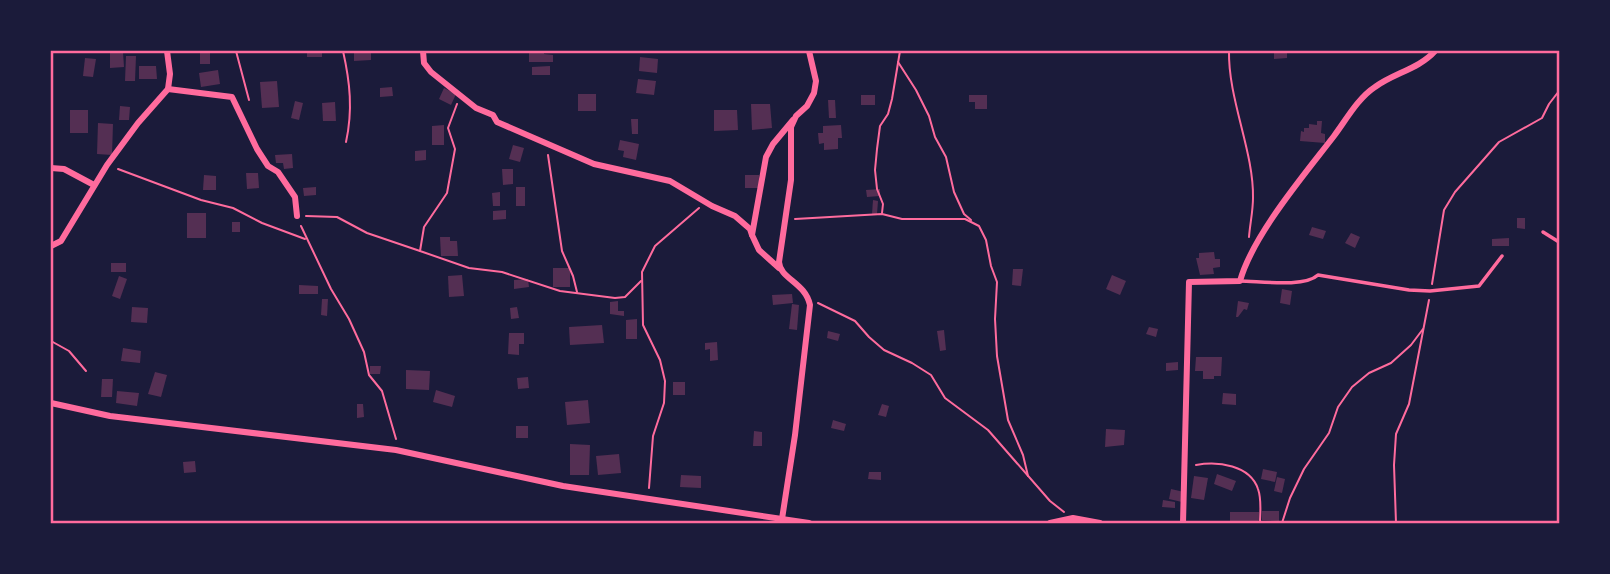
<svg xmlns="http://www.w3.org/2000/svg" width="1610" height="574" font-family="Helvetica,sans-serif">
<style>
.building{fill:#542f53}
.lines{fill:none;stroke-linecap:round;stroke-linejoin:round}
.path{stroke:#ff6b9d;stroke-width:2}
.service{stroke:#ff6b9d;stroke-width:3.5}
.minor{stroke:#ff6b9d;stroke-width:6}
.neatline{fill:none;stroke:#ff6b9d;stroke-width:2.5}
</style>
<rect width="100%" height="100%" fill="#1b1b3a"/>
<!-- building -->
<g class="building">
<rect x="200" y="51" width="10" height="13"/>
<rect x="307" y="51" width="15" height="6"/>
<polygon points="354,51 371,51 371,60 354,61"/>
<polygon points="529,51 544,51 544,54 553,55 553,62 529,62"/>
<polygon points="1274,51 1287,51 1287,58 1274,59"/>
<polygon points="123,52 124,67 110,68 110,53"/>
<polygon points="126,56 136,56 135,81 125,81"/>
<polygon points="640,57 658,59 657,73 639,71"/>
<polygon points="85,58 96,59 93,77 83,76"/>
<polygon points="139,66 156,66 157,79 139,79"/>
<polygon points="550,66 550,75 532,75 532,67"/>
<polygon points="218,70 220,84 201,87 199,73"/>
<polygon points="638,79 656,81 654,95 636,93"/>
<polygon points="277,81 279,107 262,108 260,82"/>
<polygon points="392,87 393,96 380,97 380,88"/>
<polygon points="444,88 456,94 451,105 439,99"/>
<rect x="578" y="94" width="18" height="17"/>
<rect x="861" y="95" width="14" height="10"/>
<polygon points="969,95 987,95 987,109 975,109 975,102 969,102"/>
<polygon points="828,100 835,100 836,118 829,118"/>
<polygon points="295,101 303,103 299,120 291,118"/>
<polygon points="335,102 336,121 323,121 322,103"/>
<polygon points="751,104 770,104 772,128 752,130"/>
<polygon points="120,106 130,107 129,120 119,120"/>
<rect x="70" y="110" width="18" height="23"/>
<polygon points="714,110 737,110 738,130 714,131"/>
<polygon points="631,119 638,119 638,134 632,134"/>
<polygon points="1317,121 1322,121 1321,133 1325,134 1325,143 1300,141 1301,131 1304,132 1304,128 1309,128 1309,124 1317,125"/>
<polygon points="98,123 113,124 112,155 97,154"/>
<polygon points="444,125 444,145 432,145 432,126"/>
<polygon points="841,125 842,138 838,138 838,149 824,150 824,143 819,144 818,133 823,133 823,126"/>
<polygon points="620,140 639,144 636,160 623,157 624,151 618,150"/>
<polygon points="513,145 524,148 520,162 509,159"/>
<polygon points="426,150 426,160 415,161 415,151"/>
<polygon points="292,154 293,168 284,169 283,163 276,163 275,155"/>
<polygon points="502,169 513,169 513,184 503,185"/>
<polygon points="246,173 258,173 259,188 247,189"/>
<polygon points="204,175 216,176 216,190 203,190"/>
<rect x="745" y="175" width="14" height="13"/>
<polygon points="316,187 316,195 304,196 303,188"/>
<rect x="516" y="187" width="9" height="19"/>
<polygon points="880,189 880,196 867,197 866,190"/>
<polygon points="500,192 500,206 493,206 492,193"/>
<polygon points="873,200 878,201 877,214 872,214"/>
<polygon points="506,210 506,219 493,220 493,211"/>
<rect x="187" y="213" width="19" height="25"/>
<polygon points="1517,218 1525,218 1525,229 1517,228"/>
<rect x="232" y="222" width="8" height="10"/>
<polygon points="1312,227 1326,231 1323,239 1309,235"/>
<polygon points="1351,233 1360,237 1355,248 1345,243"/>
<polygon points="440,237 450,237 450,241 457,241 458,256 441,256"/>
<polygon points="1509,238 1509,246 1492,246 1492,239"/>
<polygon points="1214,252 1215,259 1220,259 1220,267 1213,268 1214,274 1200,275 1196,258 1199,258 1199,253"/>
<rect x="111" y="263" width="15" height="9"/>
<rect x="553" y="268" width="17" height="19"/>
<polygon points="1013,269 1023,269 1021,286 1012,285"/>
<polygon points="462,275 464,296 449,297 448,276"/>
<polygon points="1112,275 1126,281 1120,295 1106,289"/>
<polygon points="119,276 127,279 120,299 112,296"/>
<polygon points="528,279 529,287 514,289 514,280"/>
<polygon points="299,285 318,286 318,294 299,294"/>
<polygon points="1282,289 1292,291 1290,305 1280,303"/>
<polygon points="792,294 793,303 773,305 772,295"/>
<polygon points="322,299 328,299 327,316 321,315"/>
<polygon points="618,301 618,311 624,311 624,316 610,314 610,302"/>
<polygon points="1238,301 1249,303 1247,310 1244,309 1238,317 1236,317"/>
<polygon points="792,304 799,305 797,330 789,329"/>
<polygon points="132,307 148,308 147,323 131,322"/>
<polygon points="517,307 519,318 511,319 510,308"/>
<polygon points="637,319 637,339 626,339 626,320"/>
<polygon points="602,325 604,343 570,345 569,327"/>
<polygon points="1149,327 1158,329 1156,337 1146,334"/>
<polygon points="944,330 946,350 940,351 937,331"/>
<polygon points="828,331 840,334 838,341 827,338"/>
<polygon points="509,333 524,333 524,344 519,344 519,355 508,354"/>
<polygon points="717,342 718,360 710,361 710,349 705,350 705,343"/>
<polygon points="123,348 141,351 140,363 121,361"/>
<polygon points="1196,357 1222,357 1221,376 1214,376 1214,379 1203,379 1203,371 1195,371"/>
<polygon points="1178,362 1178,370 1166,371 1166,363"/>
<polygon points="370,366 381,366 380,374 370,374"/>
<polygon points="406,370 430,371 429,390 406,389"/>
<polygon points="155,372 167,375 161,397 148,394"/>
<polygon points="528,377 529,388 518,389 517,378"/>
<polygon points="102,379 113,379 112,397 101,397"/>
<rect x="673" y="382" width="12" height="13"/>
<polygon points="436,390 455,396 452,407 433,402"/>
<polygon points="117,391 139,393 137,406 116,403"/>
<polygon points="1223,393 1236,394 1236,405 1222,404"/>
<polygon points="588,400 590,423 567,425 565,402"/>
<polygon points="357,404 363,404 364,417 357,418"/>
<polygon points="882,404 889,406 886,417 878,415"/>
<polygon points="833,420 846,424 844,431 831,428"/>
<rect x="516" y="426" width="12" height="12"/>
<polygon points="1106,429 1125,430 1124,445 1105,447"/>
<polygon points="754,431 762,432 762,446 753,446"/>
<polygon points="570,444 590,445 589,475 570,475"/>
<polygon points="619,454 621,473 598,475 596,456"/>
<polygon points="195,461 196,472 184,473 183,462"/>
<polygon points="1263,469 1277,472 1275,482 1261,479"/>
<polygon points="869,472 881,472 881,480 868,479"/>
<polygon points="1217,474 1236,481 1232,491 1214,484"/>
<polygon points="681,475 701,476 701,488 680,487"/>
<polygon points="1194,476 1208,478 1204,500 1191,498"/>
<polygon points="1277,477 1285,479 1282,493 1274,491"/>
<polygon points="1171,489 1184,492 1182,502 1169,499"/>
<polygon points="1163,500 1175,502 1175,508 1162,507"/>
<polygon points="1262,511 1279,511 1279,521 1262,520"/>
<polygon points="1230,512 1259,512 1259,520 1257,523 1239,521 1239,523 1230,523"/>
</g>
<g class="lines">
<!-- path -->
<g class="path">
<polyline points="236,51 249,100"/>
<path d="M 343,51 C 350,82 353,110 346,142"/>
<path d="M 1229,51 C 1228,99 1254,152 1253,198 C 1253,211 1250,224 1249,237"/>
<polyline points="898,62 916,90 929,116 935,137 946,157 954,192 964,214 971,220"/>
<polyline points="457,104 448,128 455,149 447,193 424,227 420,251 469,268 502,272 560,291 615,298 625,297 641,281"/>
<polyline points="548,155 562,251 573,276 577,292"/>
<polyline points="118,169 201,200 233,208 262,223 305,239"/>
<polyline points="882,213 883,204 877,189 875,170 877,149 880,126 888,114 892,99 900,51"/>
<polyline points="306,216 337,217 367,233 420,251"/>
<polyline points="795,219 882,214 902,219 965,219 979,226 986,240 991,266 997,282 995,319 997,356 1008,420 1023,455 1028,476"/>
<polyline points="301,226 331,289 349,319 364,352 369,375 382,391 396,439"/>
<polyline points="1432,284 1444,210 1455,192 1499,142 1542,118 1549,104 1559,91"/>
<polyline points="818,303 855,321 869,337 884,350 912,363 931,375 945,398 988,430 1050,501 1064,512"/>
<polyline points="51,341 69,351 86,371"/>
<path d="M 1196,465 C 1218,461 1250,465 1258,489 C 1262,500 1260,513 1260,523"/>
<polyline points="649,488 653,436 664,403 665,381 660,360 643,325 642,272 655,246 699,208"/>
<polyline points="1282,523 1290,498 1304,469 1329,433 1338,407 1352,387 1369,373 1391,363 1411,345 1423,329"/>
<polyline points="1396,523 1394,465 1396,434 1409,404 1429,300"/>
</g>
<!-- service -->
<g class="service">
<polyline points="1543,232 1559,242"/>
<path d="M 1240,281 C 1259,281 1304,288 1318,275 L 1409,290 L 1430,291 L 1479,286 L 1502,256"/>
</g>
<!-- minor -->
<g class="minor">
<polyline points="423,51 424,63 431,72 476,108 493,115 497,122 594,164 670,181 712,206 735,216 750,229 752,235"/>
<polyline points="168,89 232,97 257,149 268,166 278,172 295,197 297,216"/>
<polyline points="51,168 64,169 94,185"/>
<polyline points="51,246 61,241 107,165 138,123 168,89 170,74 167,51"/>
<polyline points="779,268 759,250 752,235 766,157 773,144 793,120"/>
<polyline points="51,403 110,416 396,450 563,486 809,523"/>
<path d="M 782,519 L 795,435 L 810,305 C 805,282 780,279 779,262 L 791,180 L 791,127 L 796,116 L 807,106 L 814,93 L 816,81 L 809,51"/>
<polyline points="1050,523 1073,518 1100,523"/>
<path d="M 1183,523 L 1189,282 L 1240,281 C 1253,235 1304,175 1334,136 C 1346,120 1358,98 1375,87 C 1394,73 1419,69 1435,51"/>
</g>
</g>
<!-- border -->
<rect width="1610" height="574" fill="none" stroke="#1b1b3a" stroke-width="105"/>
<rect x="52" y="52" width="1506" height="470" class="neatline"/>
</svg>
